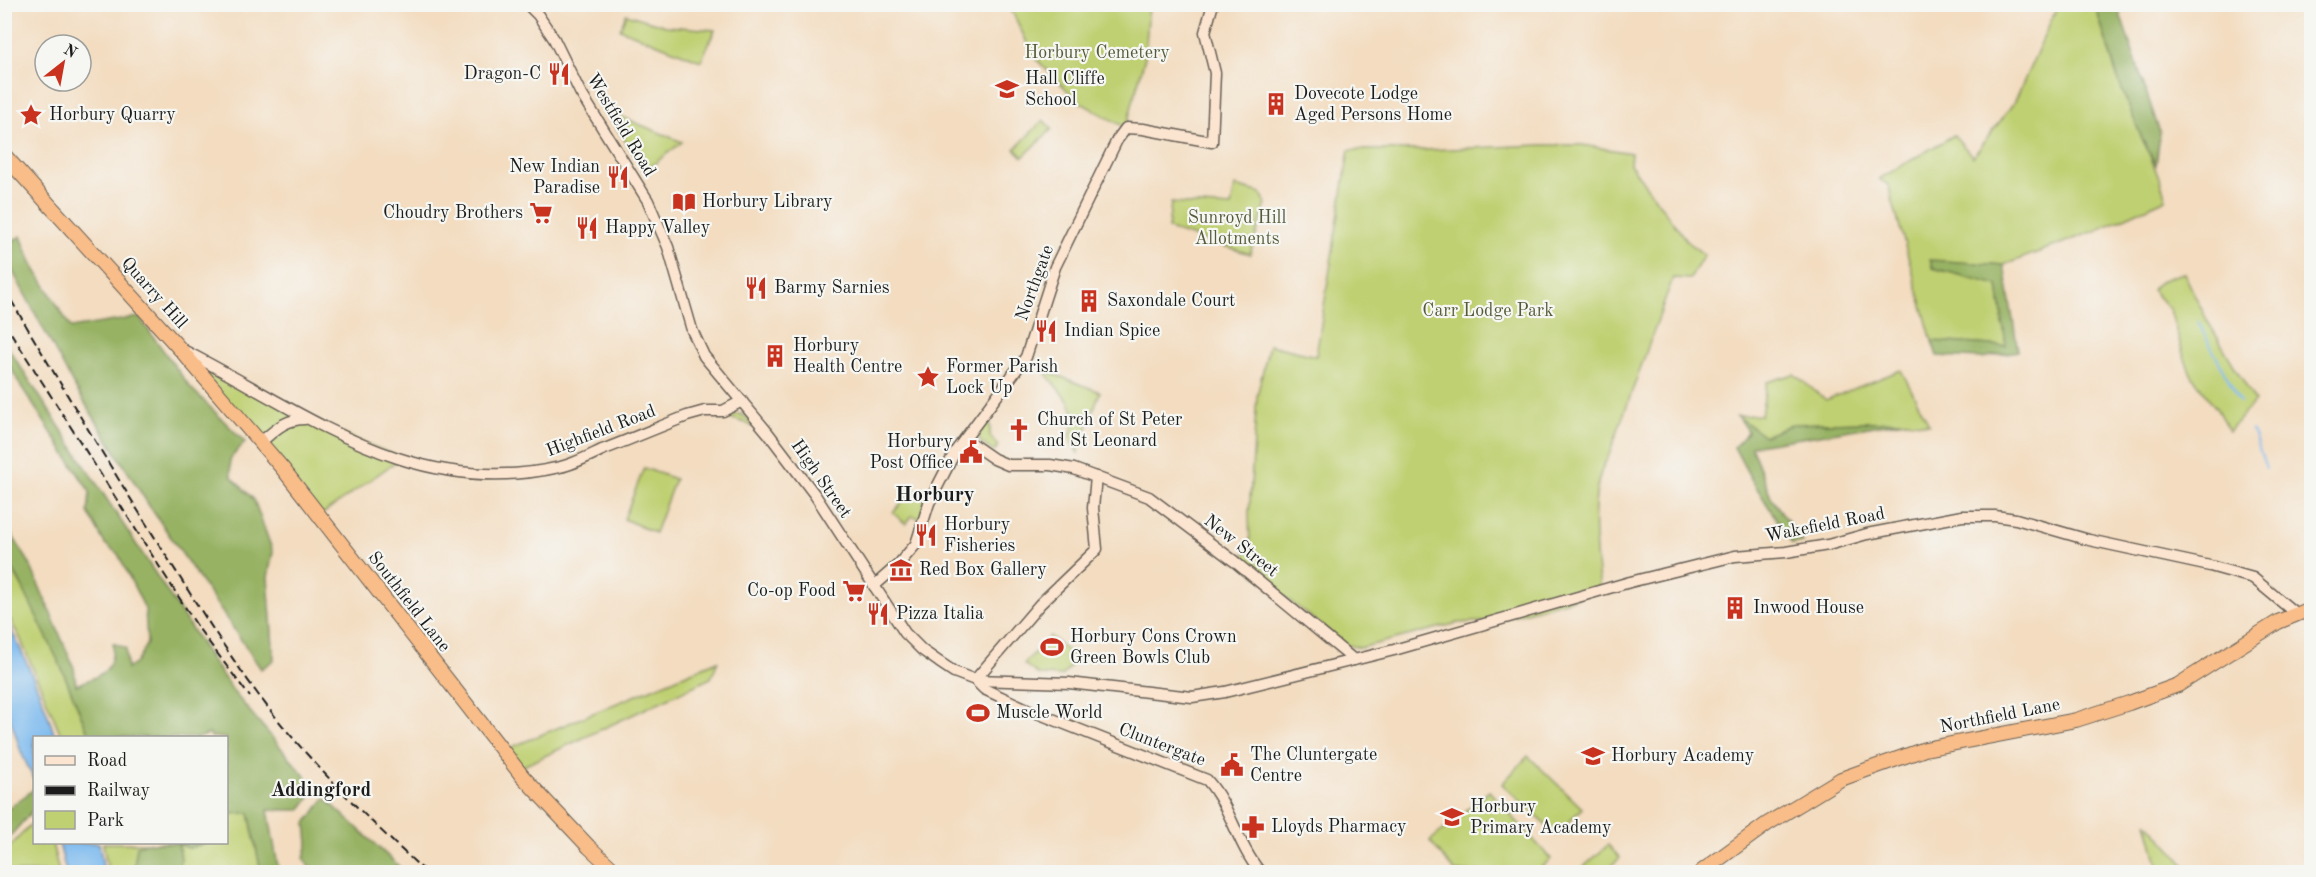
<svg xmlns="http://www.w3.org/2000/svg" width="2316" height="877" font-family="'Old Standard TT',serif">
<style>
.green{fill:#bfd072;stroke:#6e7647;stroke-width:1.5}
.forest{fill:#97b264;stroke:#5a6740;stroke-width:1.5}
.water{fill:#7bb9ee;stroke:#4c6a85;stroke-width:1.5}
.lines{fill:none;stroke-linecap:round;stroke-linejoin:round}
.stream{stroke:#7bb9ee;stroke-width:2}
.secondary-casing{stroke:#675f55;stroke-width:13}
.highway-casing{stroke:#675f55;stroke-width:16}
.secondary{stroke:#fce5d0;stroke-width:10}
.highway{stroke:#f8bd89;stroke-width:14}
.rail{stroke:#1c1c1c;stroke-width:2;stroke-dasharray:9 4.5;stroke-linecap:butt}
.labels{text-anchor:middle;dominant-baseline:central;stroke-width:4.5;stroke-linejoin:round;paint-order:stroke}
.park-label{font-size:18px;fill:#555b3a;stroke:#f6f6f2}
.poi-label{font-size:18px;fill:#1c1c1c;stroke:#f6f6f2;text-anchor:start}
.street-label{font-size:18px;fill:#1c1c1c;stroke:#f6f6f2}
.neighbourhood-label{font-size:20px;font-weight:bold;fill:#1c1c1c;stroke:#f6f6f2}
.quarter-label{font-size:21px;font-weight:bold;fill:#1c1c1c;stroke:#f6f6f2}
</style>
<rect width="100%" height="100%" fill="#f6f6f2"/>
<filter id="ink" filterUnits="userSpaceOnUse"><feTurbulence type="fractalNoise" baseFrequency=".0167" numOctaves="2"/><feDisplacementMap in="SourceGraphic" scale="12" xChannelSelector="R" yChannelSelector="G"/><feConvolveMatrix kernelMatrix="1 2 1 2 8 2 1 2 1" color-interpolation-filters="sRGB"/></filter>
<filter id="wash" filterUnits="userSpaceOnUse"><feTurbulence type="fractalNoise" baseFrequency=".008" numOctaves="4" result="noise"/><feDisplacementMap in="SourceGraphic" scale="24" xChannelSelector="R" yChannelSelector="G"/><feGaussianBlur stdDeviation="1.35" result="paint"/><feColorMatrix in="noise" values="0 0 0 0 0 0 0 0 0 0 0 0 0 0 0 0 0 1.4 0 .05"/><feComposite in="paint" operator="in"/></filter>
<g filter="url(#wash)">
<rect width="100%" height="100%" fill="#f3dcbf"/>
<!-- green -->
<g class="green">
<polygon points="1009,5 1149,5 1145,57 1126,128 1079,102 1034,57"/>
<path d="M 2058,5 L 2095,5 C 2104,31 2110,58 2120,84 C 2134,123 2154,159 2166,199 L 2095,231 L 2004,265 L 1931,261 L 1933,268 L 1998,284 L 2006,346 L 1932,341 L 1888,185 L 1879,179 L 1954,135 L 1973,157 L 2015,101 Z"/>
<polygon points="626,14 666,26 715,30 701,61 620,29"/>
<polygon points="605,110 682,142 645,171"/>
<polygon points="1043,120 1052,129 1023,157 1015,149"/>
<path d="M 1541,145 L 1582,145 L 1631,153 L 1630,164 L 1686,240 L 1704,255 L 1690,279 L 1673,278 L 1608,458 C 1587,488 1596,556 1600,591 L 1495,621 L 1458,623 L 1360,648 L 1347,645 L 1239,562 L 1250,546 L 1249,514 L 1257,396 L 1269,345 L 1316,356 L 1349,150 L 1426,150 Z"/>
<polygon points="1235,186 1261,193 1266,204 1250,254 1168,229 1171,203 1231,207"/>
<path d="M 2184,273 L 2207,320 L 2255,401 L 2229,431 L 2216,408 L 2192,376 L 2184,357 L 2170,310 L 2152,290 C 2158,280 2173,276 2184,273 Z"/>
<polygon points="180,349 306,419 401,458 320,516"/>
<polygon points="1901,370 1929,424 1906,421 1792,424 1765,436 1737,416 1761,415 1767,382 1794,374 1826,400"/>
<polygon points="1046,371 1100,392 1078,453 1069,438 1076,417 1068,401 1046,374"/>
<polygon points="740,414 746,417 753,425 752,427 746,423 729,418 729,415"/>
<path d="M 988,420 L 990,424 L 990,436 L 998,446 L 994,452 C 975,439 974,438 988,420 Z"/>
<polygon points="644,468 675,479 655,533 624,519"/>
<polygon points="913,489 925,499 921,518 912,516 906,524 893,513"/>
<path d="M 4,558 C 41,610 66,679 90,737 L 62,737 L 20,638 L 5,610 Z"/>
<polygon points="1050,636 1077,659 1062,676 1039,675 1024,664"/>
<polygon points="718,661 711,678 517,769 502,751"/>
<polygon points="1528,756 1582,808 1557,835 1502,784"/>
<polygon points="1489,791 1551,859 1536,872 1455,872 1430,841"/>
<polygon points="227,801 249,813 261,872 169,872 179,868 178,844 189,848 205,843 226,842"/>
<polygon points="34,821 34,842 52,843 59,872 5,872 5,852"/>
<polygon points="2147,822 2186,866 2187,872 2160,872"/>
<polygon points="103,843 147,843 134,867 140,872 108,872"/>
<polygon points="1608,845 1620,858 1604,872 1578,872"/>
</g>
<!-- forest -->
<g class="forest">
<polygon points="2095,5 2117,5 2160,133 2156,165 2142,139 2119,82"/>
<polygon points="21,236 31,262 71,328 139,317 190,387 245,442 230,459 231,476 254,500 273,552 268,577 274,660 261,669 148,504 73,384 5,257 5,245"/>
<polygon points="1930,260 2004,265 2018,351 1982,358 1937,356 1932,341 2006,346 1998,285 1933,268"/>
<path d="M 5,343 L 215,665 L 236,695 L 316,789 L 300,810 L 268,810 L 279,872 L 261,872 L 249,813 L 229,814 L 226,802 L 226,738 L 211,737 L 210,734 L 198,738 L 90,737 L 61,667 L 18,578 L 5,558 L 5,524 L 29,562 L 74,668 L 76,685 C 102,674 113,674 113,643 L 126,648 L 127,669 L 136,663 L 147,643 L 145,609 L 118,554 L 105,544 L 88,512 L 90,492 L 19,383 L 5,356 Z"/>
<polygon points="1737,416 1765,436 1792,424 1906,421 1751,446 1772,499 1803,542 1792,544 1750,477 1734,447 1748,432"/>
<polygon points="34,789 34,809 5,842 5,811"/>
<polygon points="325,798 405,872 312,872 304,859 308,843 306,823"/>
<polygon points="147,843 205,843 189,848 178,844 181,858 179,868 169,872 140,872 134,867 137,846"/>
</g>
<!-- water -->
<g class="water">
<path d="M 5,618 C 25,657 43,696 55,737 L 34,738 L 34,780 L 21,752 L 5,702 Z"/>
<polygon points="59,843 99,843 104,872 66,872"/>
</g>
<g class="lines">
<!-- stream -->
<g class="stream">
<polyline points="2198,322 2240,402"/>
<polyline points="2252,430 2266,468"/>
</g>
</g>
</g>
<g filter="url(#ink)">
<g class="lines">
<!-- secondary casing -->
<g class="secondary-casing">
<g id="secondary">
<polyline points="527,4 538,15 554,39 580,92 648,201 668,247 692,330 704,356 768,433 815,495 905,633 922,650 939,662 954,672 975,680 1069,683 1192,697 1225,692 1394,650 1630,582 1735,556 1786,552 1828,545 1867,534 1962,516 1995,516 2016,519 2089,540 2210,566 2253,578 2295,613"/>
<path d="M 183,350 C 305,412 413,501 560,467 C 574,464 589,456 602,450 C 631,439 659,427 687,416 L 705,411 L 723,411 L 742,401"/>
<polyline points="965,439 994,459 1008,465 1050,465 1074,469 1149,497 1234,561 1354,660"/>
<path d="M 261,442 C 275,430 285,419 305,419"/>
<polyline points="874,586 898,565 916,544 929,503 955,452 1026,357 1055,267 1117,140 1126,128 1143,129 1212,142 1215,73 1205,32 1213,4"/>
<path d="M 975,680 L 984,689 L 1027,709 L 1207,780 C 1231,807 1237,844 1260,872"/>
<polyline points="975,680 1040,604 1097,549 1093,508 1096,477"/>
</g>
</g>
<!-- highway casing -->
<g class="highway-casing">
<g id="highway">
<polyline points="4,155 180,349 283,469 523,777 589,847 616,872"/>
<polyline points="1701,872 1767,824 1841,779 1925,749 2076,720 2129,703 2178,685 2278,622 2312,608"/>
</g>
</g>
<!-- secondary -->
<use href="#secondary" class="secondary"/>
<!-- highway -->
<use href="#highway" class="highway"/>
<!-- rail -->
<g class="rail">
<path d="M 4,288 C 57,379 111,468 167,557 C 196,603 225,649 257,693 C 306,759 366,818 426,872"/>
<polyline points="4,322 199,629 250,697"/>
</g>
</g>
</g>
<!-- icons -->
<defs>
<g id="restaurant-bare" transform="scale(1.8)"><path d="M-5-6h1v4h1v-4h1v4h1v-4h1v5L-1.5 .5V6h-2V.5L-5-1ZM5-6V6H3V1.5H1.5Q1.5-4 5-6Z" fill="#c8321e" stroke="#f6f6f2" stroke-width="2.5" paint-order="stroke"/></g>
<g id="school-bare" transform="scale(1.8)"><path d="M0-5L7-2L0 1L-7-2ZM-4 1L0 2.5L4 1V4Q0 6-4 4Z" fill="#c8321e" stroke="#f6f6f2" stroke-width="2.5" paint-order="stroke"/></g>
<g id="building-bare" transform="scale(1.8)"><path d="M-4-6H4V6H1V3H-1V6H-4ZM-2.5-4.3h1.7v1.8h-1.7ZM.8-4.3h1.7v1.8H.8ZM-2.5-1h1.7V.8h-1.7ZM.8-1h1.7V.8H.8Z" fill="#c8321e" stroke="#f6f6f2" stroke-width="2.5" paint-order="stroke"/></g>
<g id="sight-bare" transform="scale(1.8)"><path d="M0-6L1.8-2.2L6-1.7L2.9 1.2L3.7 5.4L0 3.3L-3.7 5.4L-2.9 1.2L-6-1.7L-1.8-2.2Z" fill="#c8321e" stroke="#f6f6f2" stroke-width="2.5" paint-order="stroke"/></g>
<g id="library-bare" transform="scale(1.8)"><path d="M-6-4Q-3-5.5-.7-3.5V5Q-3 3-6 4ZM6-4Q3-5.5 .7-3.5V5Q3 3 6 4Z" fill="#c8321e" stroke="#f6f6f2" stroke-width="2.5" paint-order="stroke"/></g>
<g id="supermarket-bare" transform="scale(1.8)"><path d="M-6-5.5h2.5l.6 2H6L4.5 2H-2.5L-4.4-4H-6ZM-1.5 3.2a1.3 1.3 0 1 0 .1 0ZM3 3.2a1.3 1.3 0 1 0 .1 0Z" fill="#c8321e" stroke="#f6f6f2" stroke-width="2.5" paint-order="stroke"/></g>
<g id="church-bare" transform="scale(1.8)"><path d="M-1.2-6h2.4v3.5h3.3v2.4h-3.3V6h-2.4V-.1h-3.3v-2.4h3.3Z" fill="#c8321e" stroke="#f6f6f2" stroke-width="2.5" paint-order="stroke"/></g>
<g id="civic-bare" transform="scale(1.8)"><path d="M-.6-6.5H3V-4.5H.6V-3L4-1V1h2V6H-6V1h2V-1L-.6-3ZM-1.2 2.5V6h2.4V2.5Z" fill="#c8321e" stroke="#f6f6f2" stroke-width="2.5" paint-order="stroke"/></g>
<g id="museum-bare" transform="scale(1.8)"><path d="M0-6L6-3V-2H-6V-3ZM-5-1h2V3h-2ZM-1-1h2V3h-2ZM3-1h2V3H3ZM-6 4H6V6H-6Z" fill="#c8321e" stroke="#f6f6f2" stroke-width="2.5" paint-order="stroke"/></g>
<g id="stadium-bare" transform="scale(1.8)"><path d="M0-5a6.5 5 0 1 0 0 10a6.5 5 0 1 0 0-10ZM-3.5-1.8h7v3.6h-7Z" fill="#c8321e" stroke="#f6f6f2" stroke-width="2.5" paint-order="stroke"/></g>
<g id="pharmacy-bare" transform="scale(1.8)"><path d="M-2-6h4v4h4v4h-4v4h-4v-4h-4v-4h4Z" fill="#c8321e" stroke="#f6f6f2" stroke-width="2.5" paint-order="stroke"/></g>
</defs>
<g fill-rule="evenodd">
<use href="#restaurant-bare" x="559" y="74"/>
<use href="#school-bare" x="1007" y="89"/>
<use href="#building-bare" x="1276" y="104"/>
<use href="#sight-bare" x="31" y="115"/>
<use href="#restaurant-bare" x="618" y="177"/>
<use href="#library-bare" x="684" y="202"/>
<use href="#supermarket-bare" x="541" y="213"/>
<use href="#restaurant-bare" x="587" y="228"/>
<use href="#restaurant-bare" x="756" y="288"/>
<use href="#building-bare" x="1089" y="301"/>
<use href="#restaurant-bare" x="1046" y="331"/>
<use href="#building-bare" x="775" y="356"/>
<use href="#sight-bare" x="928" y="377"/>
<use href="#church-bare" x="1019" y="430"/>
<use href="#civic-bare" x="971" y="452"/>
<use href="#restaurant-bare" x="926" y="535"/>
<use href="#museum-bare" x="901" y="570"/>
<use href="#supermarket-bare" x="854" y="591"/>
<use href="#building-bare" x="1735" y="608"/>
<use href="#restaurant-bare" x="878" y="614"/>
<use href="#stadium-bare" x="1052" y="647"/>
<use href="#stadium-bare" x="978" y="713"/>
<use href="#school-bare" x="1593" y="756"/>
<use href="#civic-bare" x="1232" y="765"/>
<use href="#school-bare" x="1452" y="817"/>
<use href="#pharmacy-bare" x="1253" y="827"/>
</g>
<g class="labels">
<!-- park labels -->
<g class="park-label">
<text x="1097" y="53">Horbury Cemetery</text>
<text x="1237" y="218">Sunroyd Hill<tspan x="1237" dy="21">Allotments</tspan></text>
<text x="1488" y="311">Carr Lodge Park</text>
</g>
<!-- poi labels -->
<g class="poi-label">
<text x="541" y="74" text-anchor="end">Dragon-C</text>
<text x="1025" y="79">Hall Cliffe<tspan x="1025" dy="21">School</tspan></text>
<text x="1294" y="94">Dovecote Lodge<tspan x="1294" dy="21">Aged Persons Home</tspan></text>
<text x="49" y="115">Horbury Quarry</text>
<text x="600" y="167" text-anchor="end">New Indian<tspan x="600" dy="21">Paradise</tspan></text>
<text x="702" y="202">Horbury Library</text>
<text x="523" y="213" text-anchor="end">Choudry Brothers</text>
<text x="605" y="228">Happy Valley</text>
<text x="774" y="288">Barmy Sarnies</text>
<text x="1107" y="301">Saxondale Court</text>
<text x="1064" y="331">Indian Spice</text>
<text x="793" y="346">Horbury<tspan x="793" dy="21">Health Centre</tspan></text>
<text x="946" y="367">Former Parish<tspan x="946" dy="21">Lock Up</tspan></text>
<text x="1037" y="420">Church of St Peter<tspan x="1037" dy="21">and St Leonard</tspan></text>
<text x="953" y="442" text-anchor="end">Horbury<tspan x="953" dy="21">Post Office</tspan></text>
<text x="944" y="525">Horbury<tspan x="944" dy="21">Fisheries</tspan></text>
<text x="919" y="570">Red Box Gallery</text>
<text x="836" y="591" text-anchor="end">Co-op Food</text>
<text x="1753" y="608">Inwood House</text>
<text x="896" y="614">Pizza Italia</text>
<text x="1070" y="637">Horbury Cons Crown<tspan x="1070" dy="21">Green Bowls Club</tspan></text>
<text x="996" y="713">Muscle World</text>
<text x="1250" y="755">The Cluntergate<tspan x="1250" dy="21">Centre</tspan></text>
<text x="1611" y="756">Horbury Academy</text>
<text x="1470" y="807">Horbury<tspan x="1470" dy="21">Primary Academy</tspan></text>
<text x="1271" y="827">Lloyds Pharmacy</text>
</g>
<!-- street labels -->
<g class="street-label">
<text transform="translate(621 125) rotate(59)">Westfield Road</text>
<text transform="translate(1035 283) rotate(-70)">Northgate</text>
<text transform="translate(154 293) rotate(48)">Quarry Hill</text>
<text transform="translate(601 431) rotate(-21)">Highfield Road</text>
<text transform="translate(821 479) rotate(55)">High Street</text>
<text transform="translate(1825 525) rotate(-11)">Wakefield Road</text>
<text transform="translate(1241 546) rotate(38)">New Street</text>
<text transform="translate(409 602) rotate(52)">Southfield Lane</text>
<text transform="translate(2000 716) rotate(-11)">Northfield Lane</text>
<text transform="translate(1162 745) rotate(21)">Cluntergate</text>
</g>
<!-- neighbourhood labels -->
<g class="neighbourhood-label">
<text x="321" y="791">Addingford</text>
</g>
<!-- quarter labels -->
<g class="quarter-label">
<text x="935" y="495">Horbury</text>
</g>
</g>
<!-- margin -->
<rect width="2316" height="877" fill="none" stroke="#f6f6f2" stroke-width="24"/>
<!-- legend -->
<rect x="33" y="736" width="195" height="108" fill="#f6f6f2" stroke="#9f9f9c" stroke-width="1.5"/>
<rect x="45" y="756" width="30" height="9" fill="#fce5d0" stroke="#9f9f9c" stroke-width="1.5"/>
<text x="87" y="766" font-size="18" fill="#1c1c1c">Road</text>
<rect x="45" y="786" width="30" height="9" fill="#1c1c1c" stroke="#9f9f9c" stroke-width="1.5"/>
<text x="87" y="796" font-size="18" fill="#1c1c1c">Railway</text>
<rect x="45" y="811" width="30" height="18" fill="#bfd072" stroke="#9f9f9c" stroke-width="1.5"/>
<text x="87" y="826" font-size="18" fill="#1c1c1c">Park</text>
<!-- north arrow -->
<g transform="translate(63 63) rotate(31)"><circle r="28" fill="#f6f6f2" stroke="#9f9f9c" stroke-width="1.5"/>
<path d="M0-4.5L10 22L0 15L-10 22Z" fill="#c8321e"/>
<text y="-9" font-size="16" font-weight="bold" text-anchor="middle" fill="#1c1c1c">N</text>
</g>
</svg>
